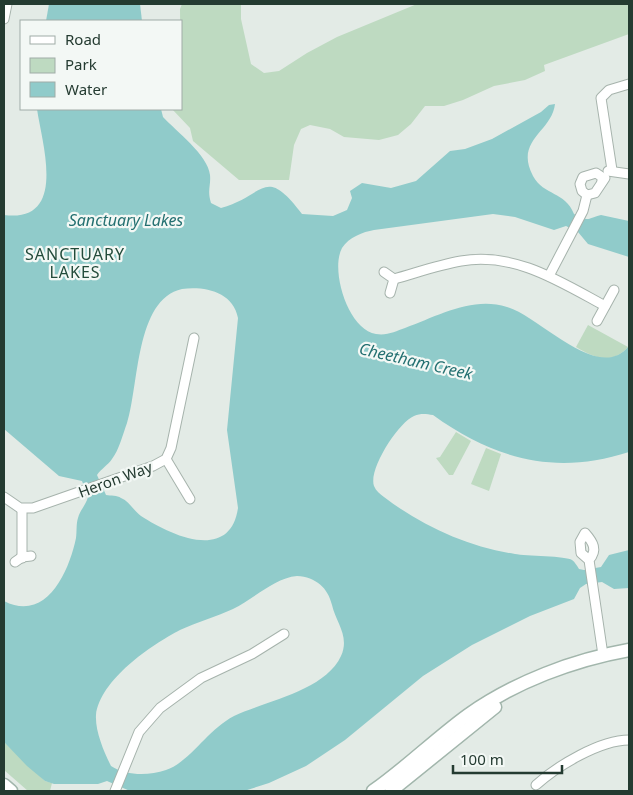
<svg xmlns="http://www.w3.org/2000/svg" width="633" height="795" font-family="'Noto Sans',sans-serif">
<style>
.green{fill:#bedac1}
.water{fill:#90cbca;fill-rule:evenodd}
.lines{fill:none;stroke-linecap:round;stroke-linejoin:round}
.street-casing{stroke:#a6b3ac;stroke-width:11}
.secondary-casing{stroke:#a2b6ac;stroke-width:15}
.street{stroke:#fff;stroke-width:9}
.secondary{stroke:#fff;stroke-width:12}
.labels{text-anchor:middle;dominant-baseline:central;stroke-width:4.5;stroke-linejoin:round;paint-order:stroke}
.street-label{font-size:15px;fill:#243b31;stroke:#f3f8f5}
.water-label{font-size:16px;font-style:italic;fill:#247071;stroke:#f3f8f5}
.neighbourhood-label{font-size:16px;letter-spacing:1px;fill:#224b3a;stroke:#f3f8f5}
</style>
<rect width="100%" height="100%" fill="#e3ebe6"/>
<!-- green -->
<g class="green">
<polygon points="182,4 241,4 241,19 251,64 264,73 279,71 307,53 337,37 417,4 629,4 629,34 544,65 545,71 525,80 494,86 463,100 444,106 425,106 411,124 398,135 379,140 344,137 330,129 310,125 301,129 294,145 289,180 239,180 193,141 190,128 172,109 181,109 180,9"/>
<path d="M 588,325 L 628,347 C 612,365 594,358 576,347 Z"/>
<polygon points="456,432 471,441 453,475 449,475 436,458 440,457"/>
<polygon points="486,448 501,454 489,491 471,484"/>
<polygon points="4,742 45,781 52,783 50,791 28,791 4,770"/>
</g>
<!-- water -->
<g class="water">
<polygon points="49,4 140,4 142,21 46,21"/>
<path d="M 555,104 C 552,132 514,140 533,176 C 544,196 565,191 574,214 C 590,222 586,219 601,215 L 629,221 L 629,257 L 588,244 L 578,232 L 566,226 L 554,230 L 515,217 L 493,214 L 374,230 C 363,232 349,237 342,248 C 330,270 348,330 376,334 C 387,336 396,331 405,328 C 438,316 472,296 507,307 C 541,317 598,384 629,346 L 629,452 C 555,476 494,459 433,415 C 426,414 421,413 414,416 C 399,422 368,469 374,486 C 376,491 380,494 384,497 C 422,526 468,547 515,554 C 525,556 567,556 572,560 C 575,562 577,566 579,569 L 584,570 L 601,567 L 609,555 L 629,550 L 629,588 L 614,589 L 602,582 L 586,584 L 580,588 L 574,599 L 530,616 L 472,645 L 423,676 L 345,740 L 306,766 L 269,783 L 244,791 L 130,791 L 107,781 L 98,784 L 54,784 L 45,781 L 27,766 L 4,742 L 4,601 C 46,623 69,572 76,538 C 77,531 76,524 78,518 C 80,510 86,505 88,497 L 82,481 L 59,476 L 4,429 L 4,215 C 68,223 42,144 37,109 L 161,109 L 163,117 C 176,131 208,155 210,175 C 211,186 207,190 211,203 L 221,208 C 265,196 264,164 302,214 L 333,216 L 347,210 L 352,198 L 350,191 L 362,183 L 391,188 L 416,181 L 450,151 L 465,149 L 492,139 L 541,112 L 549,105 ZM 182,289 C 205,286 233,292 238,318 L 227,430 L 238,508 C 230,563 170,535 141,516 C 134,511 129,501 121,498 C 117,495 111,496 106,495 L 97,475 C 101,469 108,465 112,459 C 119,450 123,434 127,423 C 139,387 135,299 182,289 ZM 297,576 C 316,577 328,588 332,605 C 336,623 350,636 341,656 C 325,691 265,701 234,716 C 207,730 190,762 166,770 C 148,776 127,776 111,766 C 104,752 95,731 96,715 C 100,680 151,645 180,630 C 197,622 216,617 233,609 C 254,599 274,578 297,576 Z"/>
</g>
<g class="lines">
<!-- street casing -->
<g class="street-casing">
<g id="street">
<polyline points="4,19 7,4"/>
<polyline points="612,170 601,98 609,90 629,84"/>
<polyline points="608,171 629,174"/>
<polyline points="587,195 582,191 580,184 583,177 596,173 602,177 602,181"/>
<polyline points="587,195 595,193 605,178"/>
<polyline points="384,272 394,279 390,293"/>
<polyline points="549,276 583,211 587,195"/>
<path d="M 394,279 C 416,273 438,265 461,261 C 515,252 559,281 605,306"/>
<polyline points="597,321 614,290"/>
<polyline points="166,459 190,499"/>
<polyline points="4,497 20,508 33,508 153,466 166,459 171,448 194,338"/>
<polyline points="22,558 22,509"/>
<path d="M 589,560 L 581,553 L 580,542 L 585,533 C 593,542 598,550 589,560 L 603,655"/>
<polyline points="15,562 22,557 31,556"/>
<path d="M 536,785 C 557,766 600,740 629,740"/>
<polyline points="115,791 139,732 160,708 201,678 252,654 284,634"/>
</g>
</g>
<!-- secondary casing -->
<g class="secondary-casing">
<g id="secondary">
<polyline points="4,785 11,791"/>
<path d="M 373,791 C 406,768 435,739 468,715 C 515,682 573,660 629,650"/>
<polyline points="391,791 495,707"/>
</g>
</g>
<!-- street -->
<use href="#street" class="street"/>
<!-- secondary -->
<use href="#secondary" class="secondary"/>
</g>
<g class="labels">
<!-- street labels -->
<g class="street-label">
<text transform="translate(115 479) rotate(-20)">Heron Way</text>
</g>
<!-- water labels -->
<g class="water-label">
<text x="126" y="220">Sanctuary Lakes</text>
<text transform="translate(416 361) rotate(13)">Cheetham Creek</text>
</g>
<!-- neighbourhood labels -->
<g class="neighbourhood-label">
<text x="75" y="254">SANCTUARY<tspan x="75" dy="18">LAKES</tspan></text>
</g>
</g>
<!-- border -->
<rect width="633" height="795" fill="none" stroke="#243b31" stroke-width="10"/>
<!-- legend -->
<rect x="20" y="20" width="162" height="90" fill="#f3f8f5" stroke="#a0aca7"/>
<rect x="30" y="36" width="25" height="8" fill="#ffffff" stroke="#a0aca7"/>
<text x="65" y="45" font-size="15" fill="#243b31">Road</text>
<rect x="30" y="58" width="25" height="15" fill="#bedac1" stroke="#a0aca7"/>
<text x="65" y="70" font-size="15" fill="#243b31">Park</text>
<rect x="30" y="82" width="25" height="15" fill="#90cbca" stroke="#a0aca7"/>
<text x="65" y="95" font-size="15" fill="#243b31">Water</text>
<!-- scale -->
<path d="M453 765v8h109v-8" fill="none" stroke="#243b31" stroke-width="2.5"/>
<text x="460" y="765" font-size="15" fill="#243b31" stroke="#f3f8f5" stroke-width="4" paint-order="stroke">100 m</text>
</svg>
